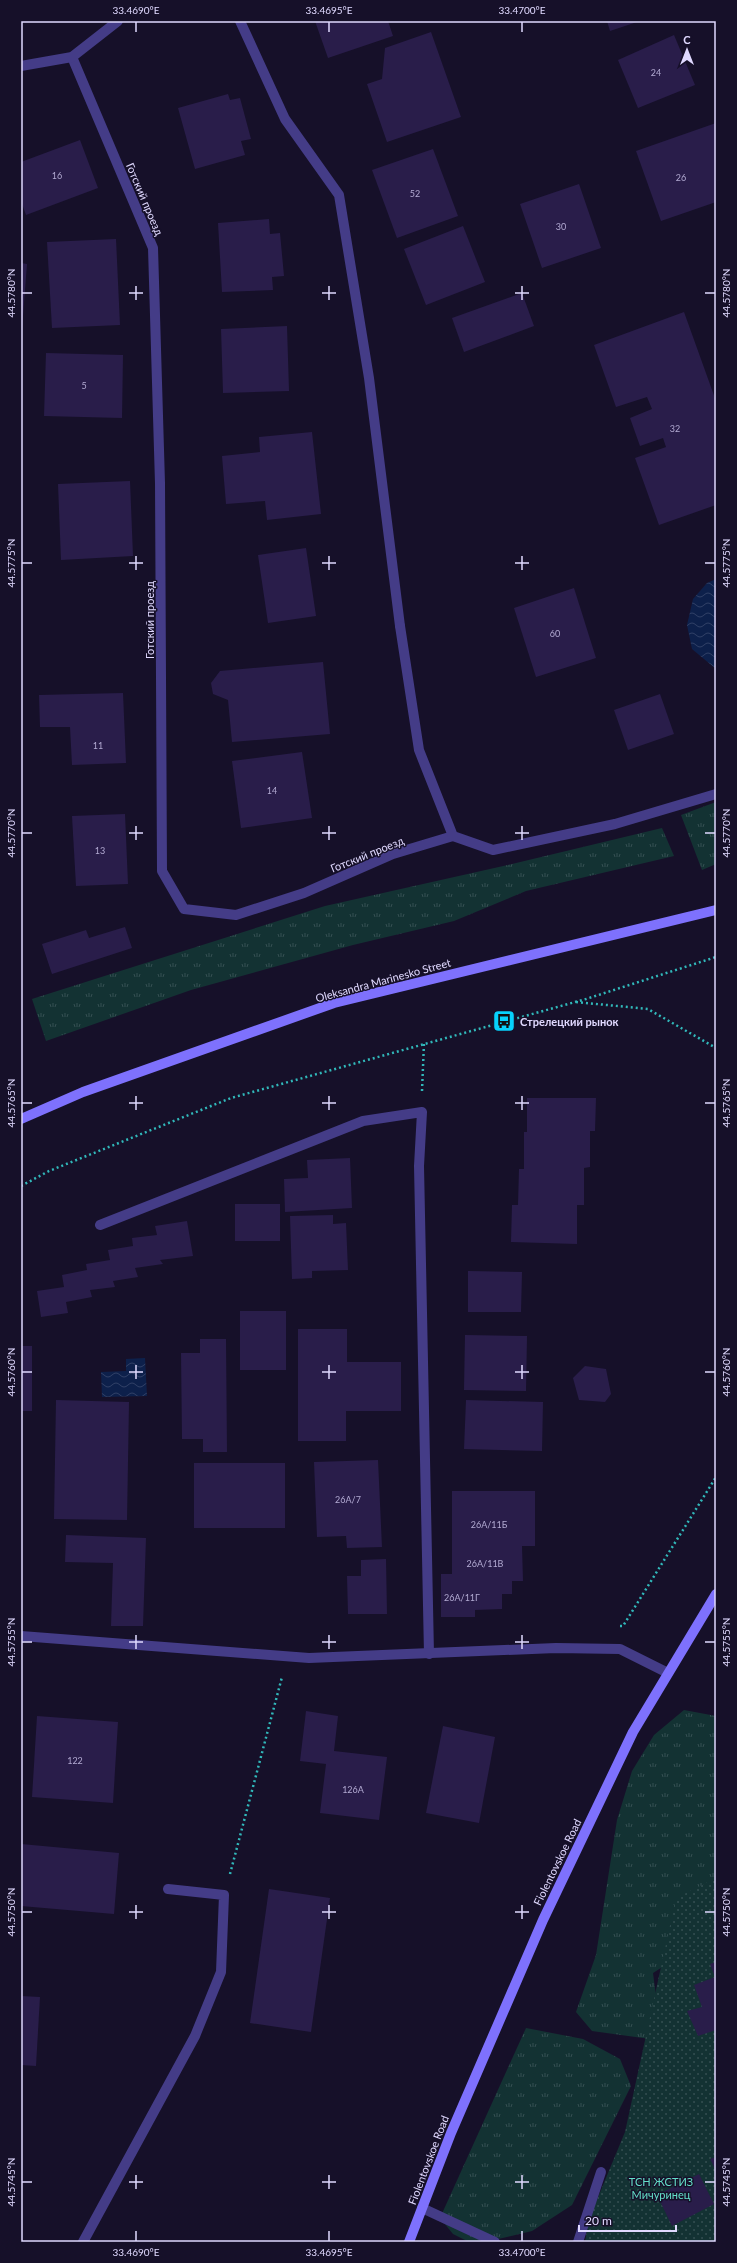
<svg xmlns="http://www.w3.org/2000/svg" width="737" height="2263" font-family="Lato,sans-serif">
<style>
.grass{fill:url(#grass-tufts)}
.park{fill:url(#park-dots)}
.water{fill:url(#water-waves)}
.building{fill:#291d4a}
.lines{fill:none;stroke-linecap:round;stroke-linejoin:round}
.path{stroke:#31b8ba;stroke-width:2.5;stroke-dasharray:2 3;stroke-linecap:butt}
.service{stroke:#443c87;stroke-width:10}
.minor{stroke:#443c87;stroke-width:10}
.secondary{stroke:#7e71fd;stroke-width:10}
.ticks{fill:none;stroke:#e0d9ff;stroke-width:1.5}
.labels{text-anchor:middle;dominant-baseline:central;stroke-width:3;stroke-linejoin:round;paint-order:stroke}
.number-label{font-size:9px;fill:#b2aad2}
.street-label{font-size:11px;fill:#e0d9ff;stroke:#161029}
.poi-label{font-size:11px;font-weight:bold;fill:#e0d9ff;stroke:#161029;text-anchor:start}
.park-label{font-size:11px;fill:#64dfc9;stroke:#161029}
.neatline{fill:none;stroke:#e0d9ff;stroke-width:1.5}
.ticks-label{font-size:10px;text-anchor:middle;fill:#e0d9ff}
</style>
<defs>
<pattern id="grass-tufts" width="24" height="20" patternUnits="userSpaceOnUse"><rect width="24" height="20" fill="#133233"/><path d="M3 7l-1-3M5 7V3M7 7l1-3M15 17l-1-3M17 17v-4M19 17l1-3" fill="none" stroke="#354f52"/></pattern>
<pattern id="park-dots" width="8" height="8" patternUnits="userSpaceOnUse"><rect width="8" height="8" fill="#133233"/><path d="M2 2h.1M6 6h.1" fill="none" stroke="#354f52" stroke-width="1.8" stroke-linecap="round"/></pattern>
<pattern id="water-waves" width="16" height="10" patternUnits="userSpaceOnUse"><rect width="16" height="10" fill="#0d204b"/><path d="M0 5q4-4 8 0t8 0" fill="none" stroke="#304066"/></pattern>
</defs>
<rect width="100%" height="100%" fill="#161029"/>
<!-- grass -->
<g class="grass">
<polygon points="716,802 716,864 702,870 681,815"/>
<polygon points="662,828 674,856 526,891 454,921 353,945 191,990 46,1041 32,999 325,906 512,864"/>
<polygon points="684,1710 716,1716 716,1897 698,1944 653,1973 660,2027 650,2039 592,2031 576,2012 596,1955 617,1820 632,1771 654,1735"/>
<polygon points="526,2028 583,2039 620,2059 631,2086 572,2205 532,2231 494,2240 473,2242 469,2242 453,2234 440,2218"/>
</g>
<!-- park -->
<polygon class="park" points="716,1878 716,2242 585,2242 589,2219 625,2132 676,1898"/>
<!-- water -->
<g class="water">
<polygon points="716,579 716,669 692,649 687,625 693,599 707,583"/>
<polygon points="145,1358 147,1396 102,1397 101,1372 126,1371 126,1359"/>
</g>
<!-- building -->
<g class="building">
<polygon points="315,21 388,21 393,36 328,58"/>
<polygon points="607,21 640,21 610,31"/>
<polygon points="431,32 461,117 387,142 367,84 382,79 385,48"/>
<polygon points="674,35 695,85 638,108 618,60"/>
<polygon points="228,94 230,100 240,98 251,139 241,141 245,155 195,169 178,108"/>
<polygon points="716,123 716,202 661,221 636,151"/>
<polygon points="80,140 98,188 26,215 21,201 21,162"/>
<polygon points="433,149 458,216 397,238 372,170"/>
<polygon points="579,184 601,248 542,268 520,204"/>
<polygon points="269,219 270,234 280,233 284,276 272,277 273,290 222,292 218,223"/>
<polygon points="463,226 485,282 426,305 404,249"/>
<polygon points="116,239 120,325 52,328 47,242"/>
<polygon points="21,263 27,264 22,329 21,328"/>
<polygon points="522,293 534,326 464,352 452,318"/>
<polygon points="684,312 716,401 716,505 659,525 635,458 666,447 663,438 640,446 630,418 652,409 647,397 616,407 594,345"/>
<polygon points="287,326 289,391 223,393 221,329"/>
<polygon points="46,353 123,355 122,418 44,416"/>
<polygon points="312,432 321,514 267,520 265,501 226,504 222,456 260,452 259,437"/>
<polygon points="130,481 133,556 61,560 58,484"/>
<polygon points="306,548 316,616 268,623 258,555"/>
<polygon points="574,588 596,658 536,677 514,608"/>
<polygon points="323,662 330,734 232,742 228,700 213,694 211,683 220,671"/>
<polygon points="123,693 126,763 72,765 70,727 40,727 39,695"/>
<polygon points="660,694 674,734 628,750 614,710"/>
<polygon points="302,752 312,818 241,828 232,761"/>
<polygon points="125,814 128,884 76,886 72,816"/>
<polygon points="125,927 132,948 52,974 42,944 86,930 89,938"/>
<polygon points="527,1098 596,1098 595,1131 590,1131 590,1167 584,1168 584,1205 577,1205 577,1244 511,1242 512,1205 518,1205 519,1169 524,1169 524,1132 527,1132"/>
<polygon points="350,1158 352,1208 285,1212 284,1179 308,1178 307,1160"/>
<rect x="235" y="1204" width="45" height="37"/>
<polygon points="333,1215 333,1224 346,1223 348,1270 312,1271 312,1278 292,1279 290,1216"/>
<polygon points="187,1221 193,1256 160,1260 163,1264 135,1268 138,1277 113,1281 115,1287 90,1290 92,1297 66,1302 68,1313 41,1317 37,1291 64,1287 62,1275 87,1270 86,1264 110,1260 108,1250 133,1246 132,1238 157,1235 155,1226"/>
<polygon points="468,1271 522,1272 521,1312 468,1312"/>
<rect x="240" y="1311" width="46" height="59"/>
<polygon points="298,1329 347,1329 347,1362 401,1362 401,1411 346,1411 346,1441 298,1441"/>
<polygon points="465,1335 527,1336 526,1391 464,1390"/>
<polygon points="200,1339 226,1339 227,1452 203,1452 203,1439 182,1439 181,1353 200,1353"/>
<rect x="21" y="1346" width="11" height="65"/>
<polygon points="585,1366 606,1369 611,1394 605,1402 579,1400 573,1378"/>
<polygon points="56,1400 129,1402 127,1520 54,1519"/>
<polygon points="466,1400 543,1402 542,1451 464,1449"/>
<polygon points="378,1460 382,1547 347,1548 346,1536 317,1537 314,1462"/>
<rect x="194" y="1463" width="91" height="65"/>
<polygon points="452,1491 535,1491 535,1546 522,1546 523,1581 512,1581 512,1594 502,1594 502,1609 475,1610 475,1617 441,1617 441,1574 452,1574"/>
<polygon points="66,1535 146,1538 143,1626 111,1626 113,1563 65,1562"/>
<polygon points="386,1559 387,1614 348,1614 347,1576 361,1576 361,1560"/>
<polygon points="306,1711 338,1716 334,1751 387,1757 379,1820 320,1813 326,1764 300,1761"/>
<polygon points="37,1716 118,1722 113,1803 32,1797"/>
<polygon points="443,1726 495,1737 479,1823 426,1813"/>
<polygon points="21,1844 119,1853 114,1914 21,1906"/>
<polygon points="269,1889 330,1898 311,2032 250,2023"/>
<polygon points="716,1962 716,2030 698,2036 687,2011 702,2007 694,1985 715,1977 710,1964"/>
<polygon points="21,1996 40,1997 36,2066 21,2065"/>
<polygon points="716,2157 716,2171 710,2159"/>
<polygon points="699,2174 714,2204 672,2226 657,2195"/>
</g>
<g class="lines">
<!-- path -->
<g class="path">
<polyline points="576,1002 648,1009 716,1048"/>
<polyline points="422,1091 424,1043"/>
<polyline points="21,1186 49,1171 231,1098 586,999 716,957"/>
<polyline points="620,1626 623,1626 716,1477"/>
<polyline points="230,1874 282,1677"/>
</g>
<!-- service -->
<g class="service">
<polyline points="240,21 285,119 339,195 369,378 400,626"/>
<polyline points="72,57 153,248 160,483 162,871 184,909 236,915 304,893 393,854 453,836"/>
<polyline points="100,1225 363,1121 422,1112 419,1166 429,1654"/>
<polyline points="21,1636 309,1658 556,1648 620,1649 668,1673"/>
<polyline points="422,2208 495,2242"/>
<polyline points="83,2242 195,2036 221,1972 224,1895 168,1889"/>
<polyline points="578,2242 601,2172"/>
</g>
<!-- minor -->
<g class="minor">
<polyline points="21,66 72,57 118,21"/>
<polyline points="400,626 419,750 453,836 493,850 615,824 716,794"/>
</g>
<!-- secondary -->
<g class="secondary">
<polyline points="21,1119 83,1092 334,1003 716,910"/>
<polyline points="409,2242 451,2133 543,1920 633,1732 716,1594"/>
</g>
</g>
<!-- ticks -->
<path class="ticks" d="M 136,22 L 136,32M 329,22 L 329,32M 522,22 L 522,32M 136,286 L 136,300M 329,286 L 329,300M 522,286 L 522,300M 22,293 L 32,293M 129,293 L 143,293M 322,293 L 336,293M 515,293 L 529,293M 705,293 L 715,293M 136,556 L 136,570M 329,556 L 329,570M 522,556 L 522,570M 22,563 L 32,563M 129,563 L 143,563M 322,563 L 336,563M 515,563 L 529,563M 705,563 L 715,563M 136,826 L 136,840M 329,826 L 329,840M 522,826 L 522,840M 22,833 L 32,833M 129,833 L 143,833M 322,833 L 336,833M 515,833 L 529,833M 705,833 L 715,833M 136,1096 L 136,1110M 329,1096 L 329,1110M 522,1096 L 522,1110M 22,1103 L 32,1103M 129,1103 L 143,1103M 322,1103 L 336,1103M 515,1103 L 529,1103M 705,1103 L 715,1103M 136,1365 L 136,1379M 329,1365 L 329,1379M 522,1365 L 522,1379M 22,1372 L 32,1372M 129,1372 L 143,1372M 322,1372 L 336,1372M 515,1372 L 529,1372M 705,1372 L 715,1372M 136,1635 L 136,1649M 329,1635 L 329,1649M 522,1635 L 522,1649M 22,1642 L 32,1642M 129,1642 L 143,1642M 322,1642 L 336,1642M 515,1642 L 529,1642M 705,1642 L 715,1642M 136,1905 L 136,1919M 329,1905 L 329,1919M 522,1905 L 522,1919M 22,1912 L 32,1912M 129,1912 L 143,1912M 322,1912 L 336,1912M 515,1912 L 529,1912M 705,1912 L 715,1912M 136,2175 L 136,2189M 329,2175 L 329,2189M 522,2175 L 522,2189M 22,2182 L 32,2182M 129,2182 L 143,2182M 322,2182 L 336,2182M 515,2182 L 529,2182M 705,2182 L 715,2182M 136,2231 L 136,2241M 329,2231 L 329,2241M 522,2231 L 522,2241"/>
<!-- icons -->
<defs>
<g id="bus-square" transform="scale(1.15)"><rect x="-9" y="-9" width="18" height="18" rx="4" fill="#07d2fc" stroke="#161029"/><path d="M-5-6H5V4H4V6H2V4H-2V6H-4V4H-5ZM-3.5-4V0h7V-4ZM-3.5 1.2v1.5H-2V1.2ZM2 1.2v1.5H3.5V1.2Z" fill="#111"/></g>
</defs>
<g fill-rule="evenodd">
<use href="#bus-square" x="504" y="1021"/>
</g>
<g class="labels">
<!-- number labels -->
<g class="number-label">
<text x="656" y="72">24</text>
<text x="57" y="175">16</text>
<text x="681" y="177">26</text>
<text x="415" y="193">52</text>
<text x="561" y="226">30</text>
<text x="84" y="385">5</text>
<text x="675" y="428">32</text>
<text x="555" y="633">60</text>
<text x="98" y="745">11</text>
<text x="272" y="790">14</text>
<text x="100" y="850">13</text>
<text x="348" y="1499">26А/7</text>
<text x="489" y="1524">26А/11Б</text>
<text x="485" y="1563">26А/11В</text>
<text x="462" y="1597">26А/11Г</text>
<text x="75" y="1760">122</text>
<text x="353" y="1789">126А</text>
</g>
<!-- street labels -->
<g class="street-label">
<text transform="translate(145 199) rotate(67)">Готский проезд</text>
<text transform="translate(149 620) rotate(-90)">Готский проезд</text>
<text transform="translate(367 854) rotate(-22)">Готский проезд</text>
<text transform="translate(383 980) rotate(-15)">Oleksandra Marinesko Street</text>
<text transform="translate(557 1862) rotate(-64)">Fiolentovskoe Road</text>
<text transform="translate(428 2160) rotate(-69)">Fiolentovskoe Road</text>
</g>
<!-- poi labels -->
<g class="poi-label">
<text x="520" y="1021">Стрелецкий рынок</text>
</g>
<!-- park labels -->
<g class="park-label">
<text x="661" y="2181">ТСН ЖСТИЗ<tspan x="661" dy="13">Мичуринец</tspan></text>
</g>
</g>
<!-- border -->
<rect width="737" height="2263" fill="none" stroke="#161029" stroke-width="44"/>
<!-- north arrow -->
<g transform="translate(687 50)" stroke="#161029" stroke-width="3" paint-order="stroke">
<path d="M0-3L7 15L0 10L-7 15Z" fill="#e0d9ff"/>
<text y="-6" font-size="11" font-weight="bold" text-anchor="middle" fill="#e0d9ff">С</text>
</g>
<!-- scale -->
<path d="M579 2225v6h97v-6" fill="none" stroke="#e0d9ff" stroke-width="2"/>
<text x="585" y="2225" font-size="12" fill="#e0d9ff" stroke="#161029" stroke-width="3" paint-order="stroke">20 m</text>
<rect x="22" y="22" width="693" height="2219" class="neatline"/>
<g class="ticks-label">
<text x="136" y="14">33.4690°E</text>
<text x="329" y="14">33.4695°E</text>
<text x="522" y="14">33.4700°E</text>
<text transform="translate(11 293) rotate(-90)" y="4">44.5780°N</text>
<text transform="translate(726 293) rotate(-90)" y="4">44.5780°N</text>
<text transform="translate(11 563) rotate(-90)" y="4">44.5775°N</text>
<text transform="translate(726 563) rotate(-90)" y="4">44.5775°N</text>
<text transform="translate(11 833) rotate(-90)" y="4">44.5770°N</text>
<text transform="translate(726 833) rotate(-90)" y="4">44.5770°N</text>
<text transform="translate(11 1103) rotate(-90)" y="4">44.5765°N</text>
<text transform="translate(726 1103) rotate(-90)" y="4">44.5765°N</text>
<text transform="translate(11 1372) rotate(-90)" y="4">44.5760°N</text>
<text transform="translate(726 1372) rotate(-90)" y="4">44.5760°N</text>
<text transform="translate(11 1642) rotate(-90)" y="4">44.5755°N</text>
<text transform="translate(726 1642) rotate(-90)" y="4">44.5755°N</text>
<text transform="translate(11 1912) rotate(-90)" y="4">44.5750°N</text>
<text transform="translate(726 1912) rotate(-90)" y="4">44.5750°N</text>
<text transform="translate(11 2182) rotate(-90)" y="4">44.5745°N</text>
<text transform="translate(726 2182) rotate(-90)" y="4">44.5745°N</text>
<text x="136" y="2256">33.4690°E</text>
<text x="329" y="2256">33.4695°E</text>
<text x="522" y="2256">33.4700°E</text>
</g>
</svg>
